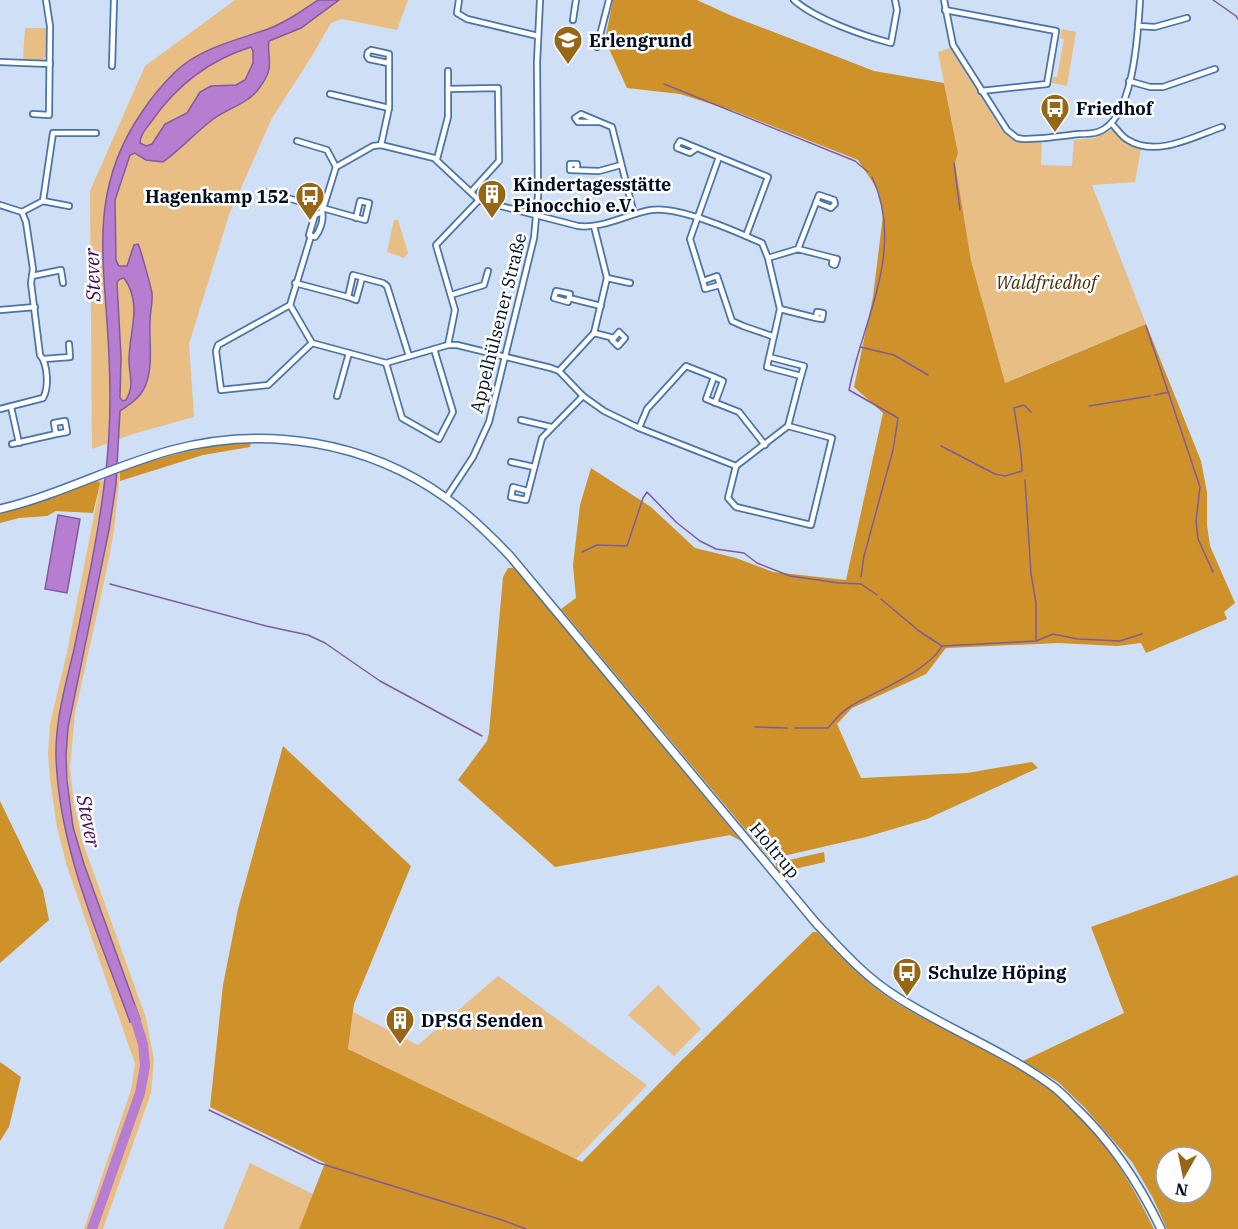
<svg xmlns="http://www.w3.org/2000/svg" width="1238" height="1229" font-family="'IBM Plex Serif',serif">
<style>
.green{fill:#e9be85}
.forest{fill:#cf9129;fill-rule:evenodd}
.water{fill:#b77dd1;stroke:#805b9c;stroke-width:1.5;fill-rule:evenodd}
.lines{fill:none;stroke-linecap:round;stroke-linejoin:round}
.stream{stroke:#805b9c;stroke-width:1.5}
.river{stroke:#b77dd1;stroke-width:10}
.minor-casing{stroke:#4b74a6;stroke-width:8}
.secondary-casing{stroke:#4b74a6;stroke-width:10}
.minor{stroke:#fff;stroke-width:4.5}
.secondary{stroke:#fff;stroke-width:7}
.labels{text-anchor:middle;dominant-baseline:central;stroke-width:5;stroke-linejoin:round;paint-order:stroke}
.poi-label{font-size:18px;font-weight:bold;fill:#010d20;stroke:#fefefe;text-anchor:start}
.park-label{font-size:18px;font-style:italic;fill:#462d02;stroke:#fefefe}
.street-label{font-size:18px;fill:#010d20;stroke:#fefefe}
.water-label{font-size:20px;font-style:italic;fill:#400555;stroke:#fefefe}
</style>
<rect width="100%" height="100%" fill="#cedff6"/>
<!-- green -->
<g class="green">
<polygon points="235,0 408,0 397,30 342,19 331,23 312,56 272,118 229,215 189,344 194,417 133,434 92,449 90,191 145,66"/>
<polygon points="25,28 47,28 47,55 42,60 23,59"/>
<polygon points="1062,29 1076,32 1067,86 1052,83 1053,77 1057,77 1064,39 1060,38"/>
<polygon points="950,48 1003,132 1016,141 1042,140 1041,165 1072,166 1074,140 1095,138 1113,129 1129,145 1141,149 1135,182 1092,185 1146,324 1004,383 970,261 955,163 958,153 938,52"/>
<polygon points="394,220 398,220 408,253 404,258 387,252"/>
<path d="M 120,472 L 114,531 L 106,573 L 75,713 L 70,768 L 74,804 L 83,843 L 146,1018 L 154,1060 L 151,1093 L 103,1229 L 84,1229 L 131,1090 L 135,1064 L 67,866 L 57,828 L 50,779 L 48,754 L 50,724 L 67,652 L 100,485 L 98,481 L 105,480 C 98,522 92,565 83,607 C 70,664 53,722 58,780 L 130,1022 L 140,1019 L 84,864 L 73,827 L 66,755 L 68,728 L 101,572 L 116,484 L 115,474 Z"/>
<polygon points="498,976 647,1085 576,1159 348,1049 353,1012 418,1045"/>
<polygon points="658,985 701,1029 674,1056 628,1015"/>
<polygon points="250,1163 313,1194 299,1229 223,1229"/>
</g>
<!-- forest -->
<g class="forest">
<polygon points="613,0 697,0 732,16 874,71 944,83 958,153 955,163 971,261 1005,383 1146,324 1201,461 1207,492 1207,525 1210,546 1235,603 1224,612 1227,619 1146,653 1141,643 1117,646 1058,643 946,648 926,674 852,708 837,724 861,778 967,773 1032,762 1038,768 927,819 866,837 770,859 561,609 576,598 573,565 580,505 591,468 651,507 695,548 736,558 773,572 846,580 883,413 854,387 873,297 883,215 878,190 858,160 734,111 680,94 627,88 605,40"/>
<path d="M 251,442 L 250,447 L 203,455 L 120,481 L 120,472 C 163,456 205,445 251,442 Z"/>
<polygon points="98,481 100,484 93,513 56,511 47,516 19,518 0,523 0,514"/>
<polygon points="508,568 515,568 741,841 730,835 555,867 458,780 487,741 489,733 503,577"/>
<path d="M 283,746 L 411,866 L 354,1004 L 348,1049 L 582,1162 L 679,1063 L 813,932 L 817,932 C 840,956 864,982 892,1000 C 943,1033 1004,1051 1051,1090 C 1099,1129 1127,1174 1154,1229 L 299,1229 L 325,1163 L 210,1107 L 223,985 L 238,909 Z"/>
<polygon points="0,801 43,890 49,920 0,963"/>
<polygon points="824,852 825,862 781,872 776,867 776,863"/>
<path d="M 1238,875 L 1238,1229 L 1167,1229 L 1153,1198 L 1132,1162 L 1085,1108 L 1058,1082 L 1023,1061 L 1124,1013 L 1091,927 ZM 1166,1157 L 1202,1157 L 1202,1193 L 1166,1193 Z"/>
<polygon points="0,1062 21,1077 9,1127 0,1141"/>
</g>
<!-- water -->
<g class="water">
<path d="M 318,0 L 339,0 L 301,28 L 269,41 C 267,52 272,63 268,73 C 264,83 256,94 248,99 C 237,107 224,111 212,120 C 195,133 181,149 163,162 L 146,160 L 135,153 L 130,155 L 115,200 L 116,260 L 119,266 L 127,266 L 134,245 L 138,244 C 140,247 151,287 152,293 C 153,302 150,312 150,321 C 149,340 153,362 147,381 C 143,396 132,403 120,411 L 116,484 L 109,530 L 68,728 L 66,755 L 67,780 L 73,827 L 84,864 L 140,1019 L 130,1022 C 99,937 59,849 56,757 C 55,721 66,683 74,649 C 86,592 98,536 105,479 C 110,439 111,398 109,358 C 106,267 85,194 142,112 C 151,98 163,84 175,72 C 200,48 237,40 268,29 C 286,22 302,11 318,0 ZM 251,47 L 253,51 L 253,63 L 245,80 L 236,85 L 211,86 L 200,92 L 187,113 L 165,124 L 152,144 L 146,146 L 140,143 C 140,135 146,129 151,122 C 176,86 209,60 251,47 ZM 124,278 C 143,304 129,332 129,360 C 129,376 135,385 126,400 L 123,401 L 120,398 L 121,357 L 117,282 L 120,279 Z"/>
<polygon points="58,515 80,519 67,593 45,589"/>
</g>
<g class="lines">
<!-- stream -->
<g class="stream">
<polyline points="1213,0 1236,16 1238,19"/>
<polyline points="664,84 855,161 868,172"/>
<polyline points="954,163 960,210"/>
<polyline points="1146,326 1200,487 1196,521 1198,539 1213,572"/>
<polyline points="860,347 894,355 928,375"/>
<polyline points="1155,395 1169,392"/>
<polyline points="1089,406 1150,396"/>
<path d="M 941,446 L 995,474 L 1005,476 L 1022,471 C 1022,452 1017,428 1014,408 L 1024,405 L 1031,412"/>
<polyline points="1025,480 1031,574 1036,603 1036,640"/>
<polyline points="582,552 597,545 627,546 643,498 647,492 676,522 700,541 716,549 744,553 757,563 790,576 839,583 861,584 877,595"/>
<path d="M 861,577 L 864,556 L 893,450 L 898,418 L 849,390 C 863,319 906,249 872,177"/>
<polyline points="110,584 266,626 308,635 325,643 380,681 482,736"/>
<polyline points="881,599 919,631 942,646"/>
<polyline points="755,727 787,728"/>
<path d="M 795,728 L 828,728 C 834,721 840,713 848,708 C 874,691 927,673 942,646 L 1036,641 L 1053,634 L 1078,639 L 1120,641 L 1142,634"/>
<polyline points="209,1110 319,1163 502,1220 526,1229"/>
</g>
<!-- river -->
<polyline class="river" points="92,1229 140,1093 145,1066 143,1044 132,1009"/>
<!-- minor casing -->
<g class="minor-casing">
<g id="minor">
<polyline points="459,0 457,13 467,19 538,36"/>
<path d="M 794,0 C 815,19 864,36 891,43 L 897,10 L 895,0"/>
<path d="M 944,0 L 953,45 L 1007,130 L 1017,138 L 1023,139 C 1042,139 1061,136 1079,134 C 1085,134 1092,134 1098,132 C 1134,120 1138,33 1140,0"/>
<polyline points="945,10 1056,31 1047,84 981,91"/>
<polyline points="573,20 576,0"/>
<polyline points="1138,26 1155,27 1187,18"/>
<polyline points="597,47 609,0"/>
<polyline points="0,62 50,64"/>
<polyline points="112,66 114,0"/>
<polyline points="1129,81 1150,87 1163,87 1215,69"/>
<polyline points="448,89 498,88 499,161 471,192"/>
<polyline points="330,94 389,108"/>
<polyline points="33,114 49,115 50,26 46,0"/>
<polyline points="600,122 578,122 575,118 581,114 612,127 634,214"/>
<path d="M 1112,124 C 1117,129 1122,137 1128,140 C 1157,158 1194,136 1222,127"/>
<polyline points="297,141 327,150 336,167"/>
<polyline points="381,145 389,108 389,54 371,50 368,52 367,56 369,59 388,63"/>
<path d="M 697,148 L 690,153 L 677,148 L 677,146 L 680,141 C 709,153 739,165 768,177 L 746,236"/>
<polyline points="437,159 448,117 448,71"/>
<polyline points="577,170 577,164 570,164 570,170 599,171 621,165"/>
<polyline points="266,192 365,220 369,203 360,201 356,218"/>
<polyline points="43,201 69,206"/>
<path d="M 0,205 L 22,212 L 26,222 L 33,269 L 31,283 L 40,355 C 48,364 49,388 43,398 L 0,409"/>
<polyline points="22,212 43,201 53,133 96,133"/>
<path d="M 322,212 L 315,215 L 309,235 L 315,237 C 320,231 324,220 322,212 L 336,167 L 373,146 L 381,145 L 434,158 L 479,200 L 485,202 L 578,226 C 603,229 627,214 651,210 C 679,206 735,231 762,243 L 768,258 L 780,309 L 767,367 L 801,376 L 804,366 L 769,357"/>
<polyline points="311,236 290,305 312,343 386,363 448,345 457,345 551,368 559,371 583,396 604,411 639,428 736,466 788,426 801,376"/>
<polyline points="798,249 819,195 834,200 835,204 831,208 816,202"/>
<polyline points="768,258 798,249 833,258 837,259 835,265 832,264 833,258"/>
<polyline points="32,276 61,270 63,283"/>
<polyline points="607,278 630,283"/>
<polyline points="703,281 690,239 719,157"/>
<polyline points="295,283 348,297 353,275 383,283 387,286 409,356"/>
<polyline points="720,285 705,289 703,281 717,276 732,321 743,326 772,336"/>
<polyline points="451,295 484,285 488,271"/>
<polyline points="348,297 356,300 362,278"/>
<polyline points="569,298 568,302 554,298 556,291 570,294 569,298 601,306"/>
<polyline points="290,305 218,345 216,351 221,390 268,385 312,343"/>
<polyline points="780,309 816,318 822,319 823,313 817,312 816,318"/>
<polyline points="0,310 35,307"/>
<polyline points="594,333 614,338 612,340 618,346 625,338 619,332 614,338"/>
<polyline points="448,345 455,310 436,245 479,200"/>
<polyline points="44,359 70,357 69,344"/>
<polyline points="386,363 402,418 439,439 453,412 434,349"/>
<polyline points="559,371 594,333 607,278 594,226"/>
<polyline points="714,377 723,381 715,403"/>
<polyline points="337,396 349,353"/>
<polyline points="11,407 19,443"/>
<polyline points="521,420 551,427"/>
<polyline points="639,428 647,409 686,366 714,377 706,399 739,412 765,445"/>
<polyline points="12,444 56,434 54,423 65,421 67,432 56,434"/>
<polyline points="511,462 534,467"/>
<polyline points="736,466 728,498 736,507 811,525 832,438 788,426"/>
<polyline points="528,491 513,487 511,497 526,500 542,438 583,396"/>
<polyline points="446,498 473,457 489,422 534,238 538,196 537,62 540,0"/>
</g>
</g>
<!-- secondary casing -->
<g class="secondary-casing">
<path id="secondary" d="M 0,509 C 59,495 113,466 172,450 C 265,425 367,441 446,498 C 470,515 490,535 510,556 L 816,923 C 841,950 865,977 897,997 C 947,1029 1003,1050 1051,1085 C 1060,1091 1067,1099 1075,1107 C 1112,1142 1139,1183 1161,1229"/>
</g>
<!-- minor -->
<use href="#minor" class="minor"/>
<!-- secondary -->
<use href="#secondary" class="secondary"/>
</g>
<!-- icons -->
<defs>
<g id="school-pin" transform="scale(1.5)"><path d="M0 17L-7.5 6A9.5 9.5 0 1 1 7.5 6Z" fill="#966717" stroke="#fefefe"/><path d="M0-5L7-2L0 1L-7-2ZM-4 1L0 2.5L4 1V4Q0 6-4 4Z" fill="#fff"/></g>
<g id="bus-pin" transform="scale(1.5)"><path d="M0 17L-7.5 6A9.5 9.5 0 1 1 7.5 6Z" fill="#966717" stroke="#fefefe"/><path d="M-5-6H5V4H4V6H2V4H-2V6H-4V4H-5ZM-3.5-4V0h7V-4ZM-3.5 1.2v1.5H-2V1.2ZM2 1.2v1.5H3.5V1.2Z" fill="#fff"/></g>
<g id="building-pin" transform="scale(1.5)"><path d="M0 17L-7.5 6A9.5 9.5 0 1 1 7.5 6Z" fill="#966717" stroke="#fefefe"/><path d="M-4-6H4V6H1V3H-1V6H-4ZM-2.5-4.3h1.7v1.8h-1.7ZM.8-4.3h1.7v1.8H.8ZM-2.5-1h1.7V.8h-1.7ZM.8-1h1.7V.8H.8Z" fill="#fff"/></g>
</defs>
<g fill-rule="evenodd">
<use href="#school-pin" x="568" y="40"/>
<use href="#bus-pin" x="1055" y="108"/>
<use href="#building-pin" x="492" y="194"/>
<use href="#bus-pin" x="310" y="196"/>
<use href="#bus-pin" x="907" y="972"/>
<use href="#building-pin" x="400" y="1020"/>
</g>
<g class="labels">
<!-- poi labels -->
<g class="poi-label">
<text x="589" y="40">Erlengrund</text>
<text x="1076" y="108">Friedhof</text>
<text x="513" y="184">Kindertagesstätte<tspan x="513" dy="21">Pinocchio e.V.</tspan></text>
<text x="289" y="196" text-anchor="end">Hagenkamp 152</text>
<text x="928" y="972">Schulze Höping</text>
<text x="421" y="1020">DPSG Senden</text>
</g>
<!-- park labels -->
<g class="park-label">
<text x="1046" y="282">Waldfriedhof</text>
</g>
<!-- street labels -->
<g class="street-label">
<text transform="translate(498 323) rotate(-76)">Appelhülsener Straße</text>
<text transform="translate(775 850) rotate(50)">Holtrup</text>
</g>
<!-- water labels -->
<g class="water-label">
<text transform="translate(92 275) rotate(-92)">Stever</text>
<text transform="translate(89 821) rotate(79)">Stever</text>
</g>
</g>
<!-- north arrow -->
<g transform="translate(1184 1175) rotate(189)"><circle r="28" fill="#fefefe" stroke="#999ea5" stroke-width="1.5"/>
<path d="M0-4.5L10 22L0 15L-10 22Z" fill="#966717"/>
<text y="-9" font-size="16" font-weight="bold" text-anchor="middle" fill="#010d20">N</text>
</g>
</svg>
